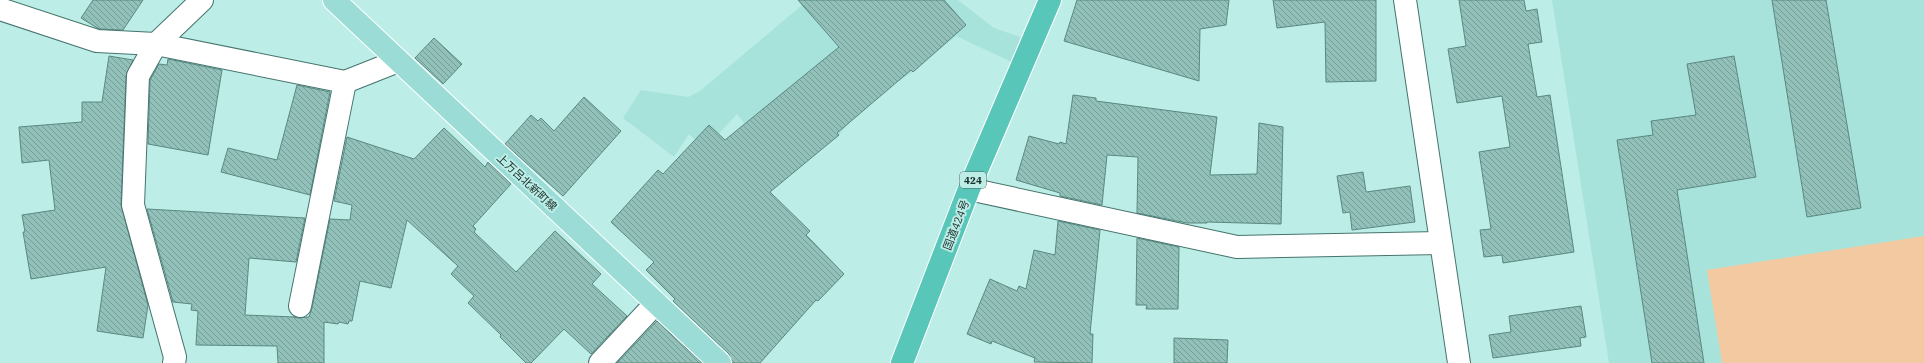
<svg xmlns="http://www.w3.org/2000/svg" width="1924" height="363" font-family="'IBM Plex Serif','Noto Sans JP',serif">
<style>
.built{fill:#a8e3db}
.green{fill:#f2c9a1}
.building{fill:url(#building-back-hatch);stroke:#5a8882}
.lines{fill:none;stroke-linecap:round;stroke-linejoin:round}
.minor-casing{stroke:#46746d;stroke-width:24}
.major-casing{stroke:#fff;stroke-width:24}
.highway-casing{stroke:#fff;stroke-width:24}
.minor{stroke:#fff;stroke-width:22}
.major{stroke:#9bddd6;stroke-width:22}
.highway{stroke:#58c7ba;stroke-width:22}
.labels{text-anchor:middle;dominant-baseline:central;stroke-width:4;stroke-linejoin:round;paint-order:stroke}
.shield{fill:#bcede6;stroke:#4b6763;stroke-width:1}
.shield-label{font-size:10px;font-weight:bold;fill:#1a2e2b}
.street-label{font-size:11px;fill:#1a2e2b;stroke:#bcede6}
</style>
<defs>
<pattern id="building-back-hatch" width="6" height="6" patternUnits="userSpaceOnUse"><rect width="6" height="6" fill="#91c1b9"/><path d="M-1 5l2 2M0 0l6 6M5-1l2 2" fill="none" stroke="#769d97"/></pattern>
</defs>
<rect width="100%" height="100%" fill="#bcede6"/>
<!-- built -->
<g class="built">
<polygon points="812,0 958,0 994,28 1029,40 1016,64 956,36 913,72 893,85 850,122 839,135 788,177 737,114 705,149 689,134 674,157 623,118 641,90 688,97 700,91 802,5"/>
<polygon points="1552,0 1924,0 1924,363 1609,363"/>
</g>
<!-- green -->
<polygon class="green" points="1924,236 1924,363 1722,363 1707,270"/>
<!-- building -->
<g class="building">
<polygon points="93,0 143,0 123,30 99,29 81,18"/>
<polygon points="798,0 944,0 966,25 913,72 911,70 837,133 839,135 770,192 810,231 806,235 844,274 818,301 816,300 760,363 732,363 729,354 673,301 675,299 646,270 654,262 611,222 658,170 663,174 709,125 725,140 839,47"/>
<polygon points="1077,0 1229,0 1226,25 1200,29 1199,81 1064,41"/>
<polygon points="1273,0 1376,0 1376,81 1326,82 1325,22 1277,28"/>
<polygon points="1459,0 1524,0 1526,11 1537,9 1542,42 1528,44 1537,97 1550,95 1574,252 1503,263 1502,255 1484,257 1480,230 1491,229 1479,152 1510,147 1502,96 1457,103 1448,49 1466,46"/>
<polygon points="1772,0 1826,0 1861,208 1807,217"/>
<polygon points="434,38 462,64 443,84 415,58"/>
<polygon points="109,56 133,60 126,76 121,205 148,305 143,338 97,331 106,267 31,279 23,232 25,232 22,215 55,210 49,160 22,163 19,127 82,122 82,102 102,102"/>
<polygon points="1734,56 1756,177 1677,190 1704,363 1652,363 1617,140 1653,135 1651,121 1696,115 1687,64"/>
<polygon points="168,59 222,70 208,155 148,144 150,80 159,64 167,65"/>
<polygon points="297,85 330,92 310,195 221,172 228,148 277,160"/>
<polygon points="1073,95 1096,98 1096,101 1217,117 1210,175 1257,174 1259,123 1283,127 1281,224 1207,222 1207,223 1187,223 1137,213 1138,157 1107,155 1102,205 1060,196 1060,193 1016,180 1029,136 1059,144 1060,142 1066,144"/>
<polygon points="584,97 621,131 563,196 505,144 531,115 538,121 541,118 554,131"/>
<polygon points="444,128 485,167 488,162 511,184 473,226 476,229 474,232 516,272 555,231 601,274 592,284 627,316 591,354 564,329 531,363 526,363 500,337 501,335 468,303 474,296 451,274 458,266 407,220 391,288 360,281 352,321 349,321 348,324 339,322 338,324 324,322 324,363 278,363 277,346 196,345 198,311 191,310 192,304 173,302 147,209 305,218 296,262 249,258 245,315 294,317 298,318 309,317 312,308 330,219 350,220 352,205 334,201 347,137 414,159"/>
<polygon points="1363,172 1366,192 1410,186 1415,222 1352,230 1350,212 1343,213 1337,176"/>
<polygon points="1058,221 1100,230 1090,334 1093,334 1092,363 1034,362 1035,358 992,341 991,344 967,334 990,279 1017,291 1019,286 1026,289 1034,250 1055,255"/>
<polygon points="1137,238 1179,247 1178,309 1146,309 1147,305 1136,305"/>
<polygon points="1581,306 1586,337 1580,338 1581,346 1493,358 1489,335 1511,332 1509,316"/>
<polygon points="657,321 702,363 617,363"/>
<polygon points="1174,338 1228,340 1227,363 1174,363"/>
</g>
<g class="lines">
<!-- minor casing -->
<g class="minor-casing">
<g id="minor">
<polyline points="1405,0 1459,363"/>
<polyline points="0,9 97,41 156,44 345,82 398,61"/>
<polyline points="969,189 1237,247 1440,243"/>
<polyline points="300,306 345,82"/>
<polyline points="174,363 175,357 133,205 138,76 156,44 202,0"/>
<polyline points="600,363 656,303"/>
</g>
</g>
<!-- major casing -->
<g class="major-casing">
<polyline id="major" points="334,0 720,363"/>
</g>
<!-- highway casing -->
<g class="highway-casing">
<polyline id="highway" points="902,363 969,189 1050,0"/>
</g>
<!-- minor -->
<use href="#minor" class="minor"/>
<!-- major -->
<use href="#major" class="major"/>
<!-- highway -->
<use href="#highway" class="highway"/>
</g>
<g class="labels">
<!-- shield labels -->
<rect class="shield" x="960" y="172" width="26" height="16" rx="3"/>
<g class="shield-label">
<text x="973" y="180">424</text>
</g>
<!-- street labels -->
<g class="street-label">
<text transform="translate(527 182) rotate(43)">上万呂北新町線</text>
<text transform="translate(956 225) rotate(-69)">国道424号</text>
</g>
</g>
</svg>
